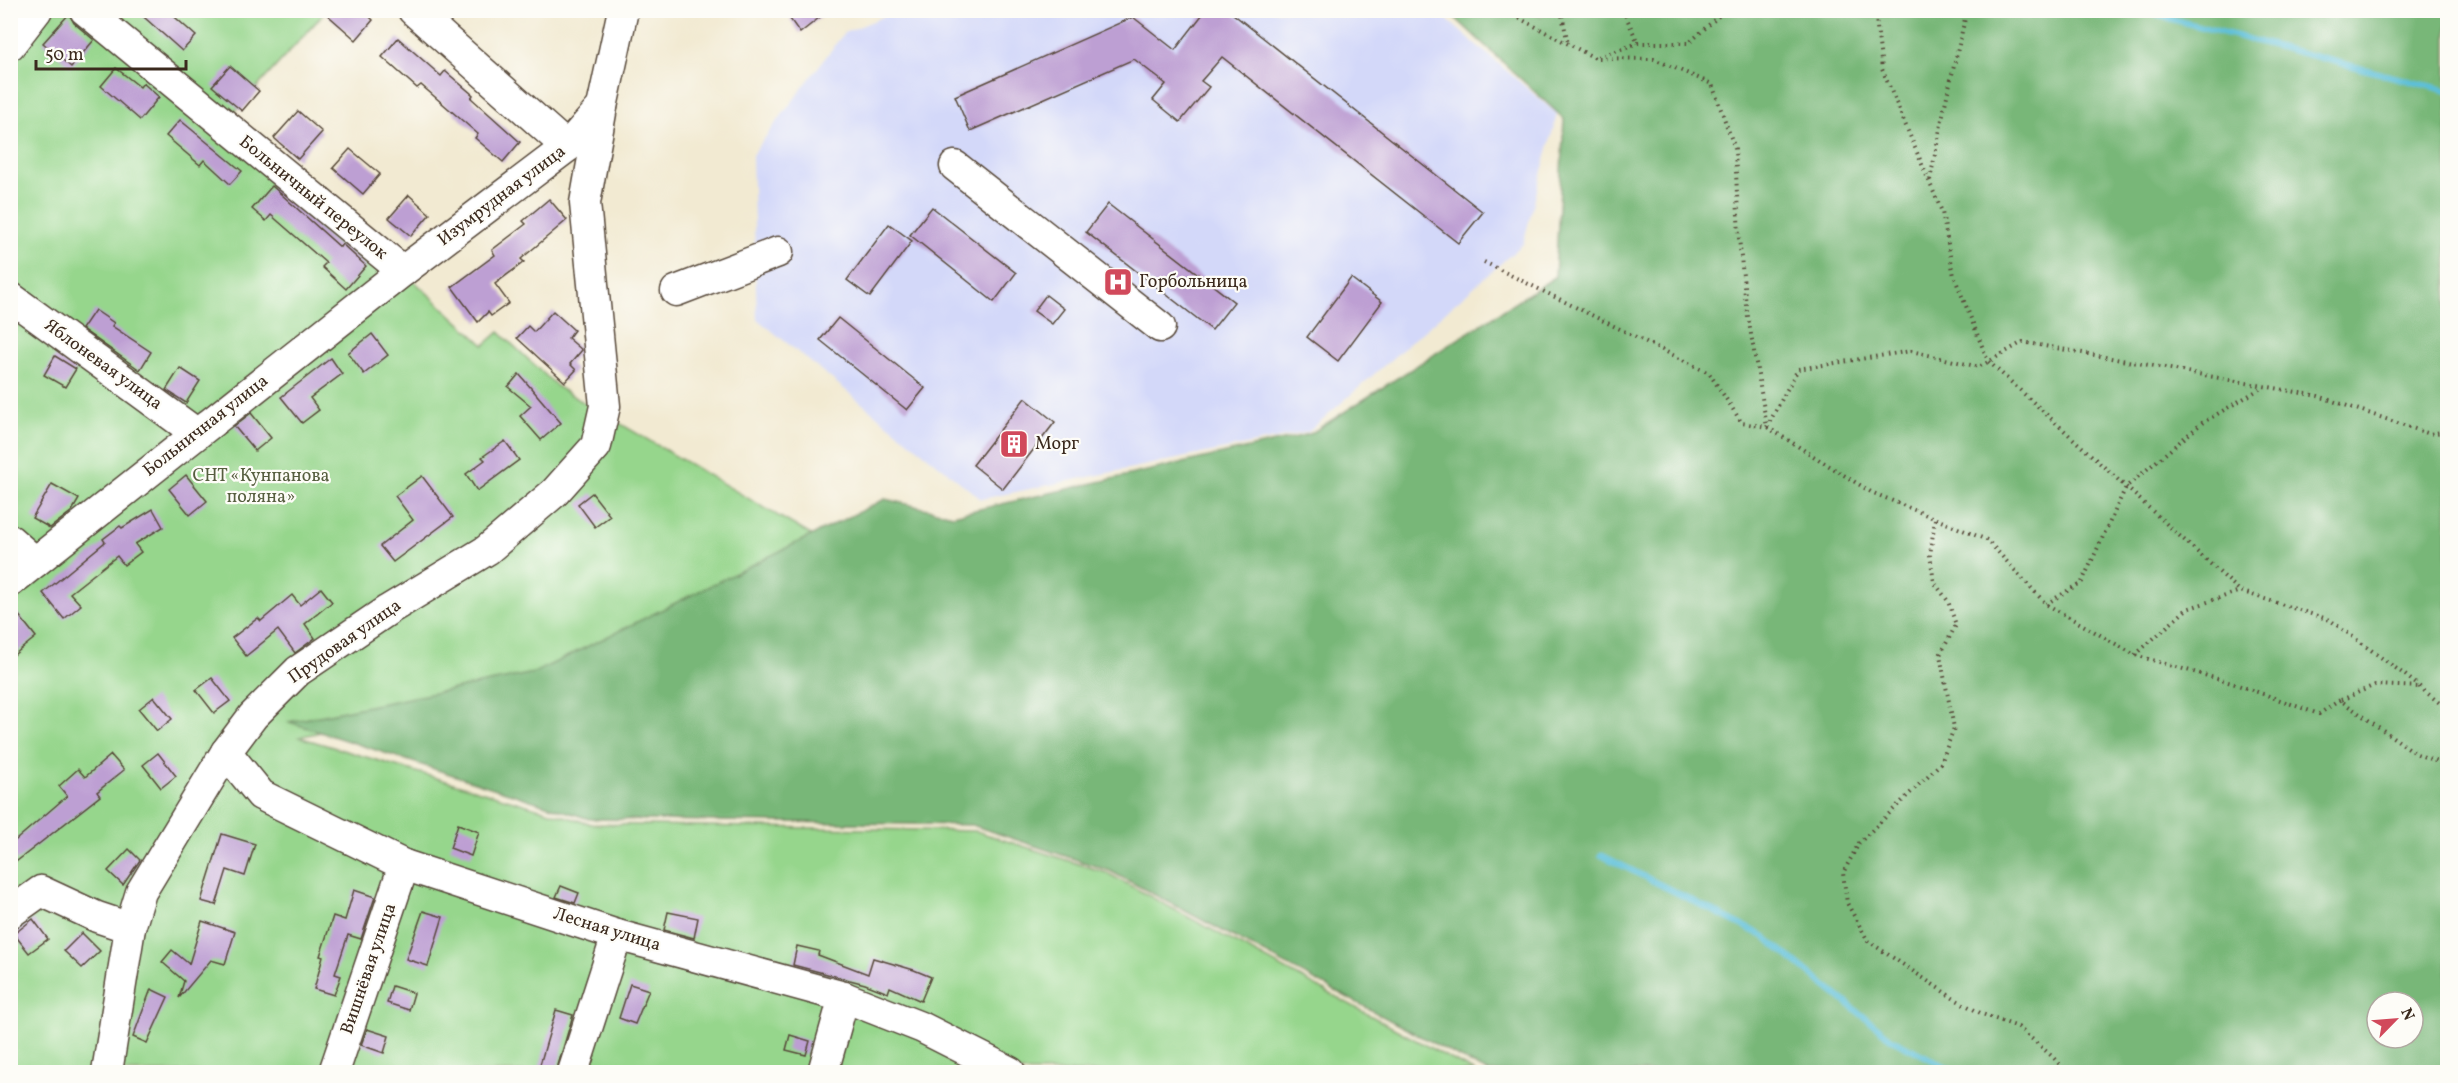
<svg xmlns="http://www.w3.org/2000/svg" width="2458" height="1083" font-family="Vollkorn,serif">
<style>
.built{fill:#d3d8f9}
.green{fill:#96d68c;stroke:#688055;stroke-width:1.5}
.forest{fill:#78b778;stroke:#5a704b;stroke-width:1.5;fill-rule:evenodd}
.lines{fill:none;stroke-linecap:round;stroke-linejoin:round}
.stream{stroke:#5bbfd9;stroke-width:6}
.building{fill:#bd9fd3}
.minor-casing{stroke:#564739;stroke-width:33}
.path{stroke:#564739;stroke-width:4;stroke-dasharray:1.5 4.5;stroke-linecap:butt}
.minor{stroke:#fff;stroke-width:30}
.labels{text-anchor:middle;dominant-baseline:central;stroke-width:4.5;stroke-linejoin:round;paint-order:stroke}
.street-label{font-size:18px;fill:#3b2a1e;stroke:#fdfcf7}
.poi-label{font-size:18px;fill:#3b2a1e;stroke:#fdfcf7;text-anchor:start}
.park-label{font-size:18px;fill:#565e3f;stroke:#fdfcf7}
</style>
<rect width="100%" height="100%" fill="#fdfcf7"/>
<filter id="ink" filterUnits="userSpaceOnUse"><feTurbulence type="fractalNoise" baseFrequency=".0167" numOctaves="2"/><feDisplacementMap in="SourceGraphic" scale="12" xChannelSelector="R" yChannelSelector="G"/><feConvolveMatrix kernelMatrix="1 2 1 2 8 2 1 2 1" color-interpolation-filters="sRGB"/></filter>
<filter id="wash" filterUnits="userSpaceOnUse"><feTurbulence type="fractalNoise" baseFrequency=".008" numOctaves="4" result="noise"/><feDisplacementMap in="SourceGraphic" scale="24" xChannelSelector="R" yChannelSelector="G"/><feGaussianBlur stdDeviation="1.35" result="paint"/><feColorMatrix in="noise" values="0 0 0 0 0 0 0 0 0 0 0 0 0 0 0 0 0 1.4 0 .05"/><feComposite in="paint" operator="in"/></filter>
<g filter="url(#wash)">
<rect width="100%" height="100%" fill="#f2ead2"/>
<!-- built -->
<polygon class="built" points="897,11 1437,11 1557,114 1523,244 1308,432 981,499 757,319 752,155 844,33"/>
<!-- green -->
<polygon class="green" points="10,11 326,11 224,124 403,271 484,345 499,332 559,388 823,542 541,681 299,737 591,824 976,831 1107,873 1475,1072 11,1072"/>
<!-- forest -->
<path class="forest" d="M 1548,10 L 2447,11 L 2447,1072 L 1487,1072 L 1110,871 L 972,825 L 589,819 L 289,722 L 534,673 L 885,499 L 953,515 L 1310,434 L 1555,277 L 1564,119 L 1452,15 L 1460,11 L 1531,11 L 1541,17 ZM 2377,1002 L 2413,1002 L 2413,1038 L 2377,1038 Z"/>
<g class="lines">
<!-- stream -->
<g class="stream">
<polyline points="2156,15 2448,91"/>
<polyline points="1601,855 1763,936 1892,1039 1956,1072"/>
</g>
</g>
<g id="blocks">
<!-- building -->
<g class="building">
<polygon points="136,10 167,10 196,36 182,51"/>
<polygon points="322,10 363,10 373,20 356,40"/>
<polygon points="801,10 829,10 800,33 790,19"/>
<polygon points="1206,10 1228,10 1483,212 1458,243 1222,57 1201,81 1209,87 1180,122 1153,100 1166,84 1134,59 970,131 955,96 1133,17 1175,50"/>
<polygon points="69,14 74,23 94,40 71,67 43,43"/>
<polygon points="398,38 441,76 445,71 473,95 471,98 520,142 503,162 475,138 478,134 421,85 417,88 382,57"/>
<polygon points="230,66 259,91 242,111 212,86"/>
<polygon points="116,68 140,87 143,83 159,97 140,120 101,86"/>
<polygon points="298,111 322,132 298,159 274,138"/>
<polygon points="180,120 242,171 230,184 204,160 200,165 166,136"/>
<polygon points="350,149 380,174 363,194 333,168"/>
<polygon points="272,186 340,247 342,244 366,266 346,289 322,267 326,263 271,215 266,221 252,209"/>
<polygon points="409,195 430,214 411,236 389,218"/>
<polygon points="549,199 567,220 521,259 524,262 495,284 509,303 491,316 488,312 478,322 452,287 495,255 492,250 526,224 523,221"/>
<polygon points="1108,204 1234,302 1212,330 1086,232"/>
<polygon points="932,207 1016,273 994,302 910,235"/>
<polygon points="889,224 912,241 870,297 847,280"/>
<polygon points="1351,278 1382,302 1338,361 1307,337"/>
<polygon points="1046,295 1064,309 1052,324 1034,311"/>
<polygon points="95,310 114,323 112,326 151,352 140,370 82,329"/>
<polygon points="553,311 574,330 568,338 582,350 570,364 576,370 565,382 517,338 528,326 534,332"/>
<polygon points="838,318 925,388 907,410 820,340"/>
<polygon points="372,334 388,355 364,374 348,353"/>
<polygon points="55,356 76,369 65,387 44,375"/>
<polygon points="331,358 342,374 310,398 319,410 302,423 281,397"/>
<polygon points="180,368 200,381 186,403 166,390"/>
<polygon points="519,374 561,423 541,440 520,416 531,406 508,387"/>
<polygon points="1025,398 1055,422 1003,489 973,465"/>
<polygon points="251,413 271,438 255,451 234,426"/>
<polygon points="505,441 519,460 477,491 466,474 485,460 482,457"/>
<polygon points="186,475 207,501 190,515 169,489"/>
<polygon points="422,476 453,517 393,562 380,546 413,520 395,496"/>
<polygon points="52,484 79,499 72,511 50,528 32,518"/>
<polygon points="592,493 610,516 595,527 578,504"/>
<polygon points="153,509 163,527 135,544 141,552 124,565 117,556 70,593 81,605 64,619 43,593 105,542 103,539 120,526 122,528"/>
<polygon points="321,588 332,602 305,624 315,638 295,653 278,630 246,656 232,638 258,618 261,621 292,595 300,605"/>
<polygon points="10,604 36,637 10,658"/>
<polygon points="212,678 230,701 214,713 196,690"/>
<polygon points="154,697 172,719 157,731 139,709"/>
<polygon points="158,753 176,776 161,788 143,765"/>
<polygon points="111,755 124,770 97,792 100,796 17,861 10,853 10,845 67,796 59,786 78,769 85,777"/>
<polygon points="458,824 479,832 471,856 450,848"/>
<polygon points="222,834 255,844 245,876 227,870 216,905 201,901"/>
<polygon points="129,849 140,860 123,885 108,871"/>
<polygon points="561,886 579,893 575,903 556,897"/>
<polygon points="354,890 375,897 361,939 348,935 335,974 341,976 334,995 314,989 323,957 320,956 333,916 345,920"/>
<polygon points="423,911 443,917 428,966 406,959"/>
<polygon points="668,912 698,918 694,938 664,930"/>
<polygon points="33,919 48,939 29,953 14,934"/>
<polygon points="202,921 235,932 225,964 211,960 179,998 184,981 162,962 172,950 189,964"/>
<polygon points="82,933 100,951 82,968 64,951"/>
<polygon points="797,946 819,951 818,955 868,974 873,958 914,970 931,977 921,1001 890,987 888,993 865,984 793,965"/>
<polygon points="630,984 649,990 635,1024 619,1018"/>
<polygon points="392,986 414,993 409,1010 387,1003"/>
<polygon points="151,989 168,997 147,1043 133,1037"/>
<polygon points="556,1010 573,1015 556,1072 553,1072 539,1068"/>
<polygon points="367,1029 389,1036 384,1053 361,1045"/>
<polygon points="790,1035 810,1041 806,1055 786,1050"/>
</g>
</g>
</g>
<g filter="url(#ink)">
<use href="#blocks" fill-opacity="0" stroke="#564739" stroke-width="1.5"/>
<g class="lines">
<!-- minor casing -->
<g class="minor-casing">
<g id="minor">
<polyline points="85,10 403,271"/>
<polyline points="413,10 567,147"/>
<polyline points="10,45 37,10"/>
<polyline points="955,166 1160,327"/>
<polyline points="676,291 778,252"/>
<polyline points="10,297 196,433"/>
<polyline points="10,540 35,562"/>
<polyline points="10,582 403,271 567,147 602,107"/>
<polyline points="226,752 261,795 404,865 617,935 844,997 923,1028 1010,1072"/>
<polyline points="10,913 41,891 97,917 130,928 141,892 226,752 253,716 298,671 388,610 487,550 555,492 596,446 605,406 585,203 602,107 623,10"/>
<polyline points="107,1072 130,928"/>
<polyline points="334,1072 404,865"/>
<polyline points="573,1072 617,935"/>
<polyline points="823,1072 844,997"/>
</g>
</g>
<!-- path -->
<g class="path">
<polyline points="1510,10 1517,17 1595,58 1654,59 1712,84 1735,149 1739,238 1746,305 1767,427 1871,492 1987,540 2046,604 2135,655 2235,684 2319,714 2340,700 2417,754 2448,766"/>
<polyline points="1561,10 1568,44"/>
<polyline points="1623,10 1638,43"/>
<polyline points="1875,10 1882,69 1942,212 1954,276 1988,361 2240,591 2330,620 2405,675 2442,705 2448,707"/>
<polyline points="1598,57 1638,43 1689,43 1725,10"/>
<polyline points="1930,180 1944,109 1967,10"/>
<polyline points="1484,262 1709,373 1742,423 1767,427 1798,369 1911,351 1979,367 2023,342 2318,396 2430,434 2448,431"/>
<polyline points="1935,519 1930,555 1934,582 1948,601 1956,625 1940,655 1954,728 1941,763 1859,843 1843,873 1847,903 1868,941 1953,998 1982,1014 2018,1027 2054,1058 2066,1072"/>
<polyline points="2046,604 2082,582 2126,487 2202,423 2263,387"/>
<polyline points="2135,655 2187,609 2240,591"/>
<polyline points="2341,700 2375,685 2420,687"/>
</g>
<!-- minor -->
<use href="#minor" class="minor"/>
</g>
</g>
<!-- icons -->
<defs>
<g id="hospital-square" transform="scale(1.5)"><rect x="-9" y="-9" width="18" height="18" rx="4" fill="#d1495b" stroke="#fdfcf7"/><path d="M-5-5h3v3.5h4V-5h3V5h-3V1.5h-4V5h-3Z" fill="#fff"/></g>
<g id="building-square" transform="scale(1.5)"><rect x="-9" y="-9" width="18" height="18" rx="4" fill="#d1495b" stroke="#fdfcf7"/><path d="M-4-6H4V6H1V3H-1V6H-4ZM-2.5-4.3h1.7v1.8h-1.7ZM.8-4.3h1.7v1.8H.8ZM-2.5-1h1.7V.8h-1.7ZM.8-1h1.7V.8H.8Z" fill="#fff"/></g>
</defs>
<g fill-rule="evenodd">
<use href="#hospital-square" x="1118" y="282"/>
<use href="#building-square" x="1014" y="444"/>
</g>
<g class="labels">
<!-- street labels -->
<g class="street-label">
<text transform="translate(502 196) rotate(-37)">Изумрудная улица</text>
<text transform="translate(313 198) rotate(39)">Больничный переулок</text>
<text transform="translate(103 365) rotate(36)">Яблоневая улица</text>
<text transform="translate(206 426) rotate(-38)">Больничная улица</text>
<text transform="translate(345 642) rotate(-35)">Прудовая улица</text>
<text transform="translate(607 930) rotate(17)">Лесная улица</text>
<text transform="translate(369 969) rotate(-71)">Вишнёвая улица</text>
</g>
<!-- poi labels -->
<g class="poi-label">
<text x="1139" y="282">Горбольница</text>
<text x="1035" y="444">Морг</text>
</g>
<!-- park labels -->
<g class="park-label">
<text x="261" y="476">СНТ «Кунпанова<tspan x="261" dy="21">поляна»</tspan></text>
</g>
</g>
<!-- margin -->
<rect width="2458" height="1083" fill="none" stroke="#fdfcf7" stroke-width="36"/>
<!-- north arrow -->
<g transform="translate(2395 1020) rotate(65)"><circle r="28" fill="#fdfcf7" stroke="#afa8a0" stroke-width="1.5"/>
<path d="M0-4.5L10 22L0 15L-10 22Z" fill="#d1495b"/>
<text y="-9" font-size="16" font-weight="bold" text-anchor="middle" fill="#3b2a1e">N</text>
</g>
<!-- scale -->
<path d="M36 60v9h150v-9" fill="none" stroke="#3b2a1e" stroke-width="3"/>
<text x="45" y="60" font-size="18" fill="#3b2a1e" stroke="#fdfcf7" stroke-width="4.5" paint-order="stroke">50 m</text>
</svg>
